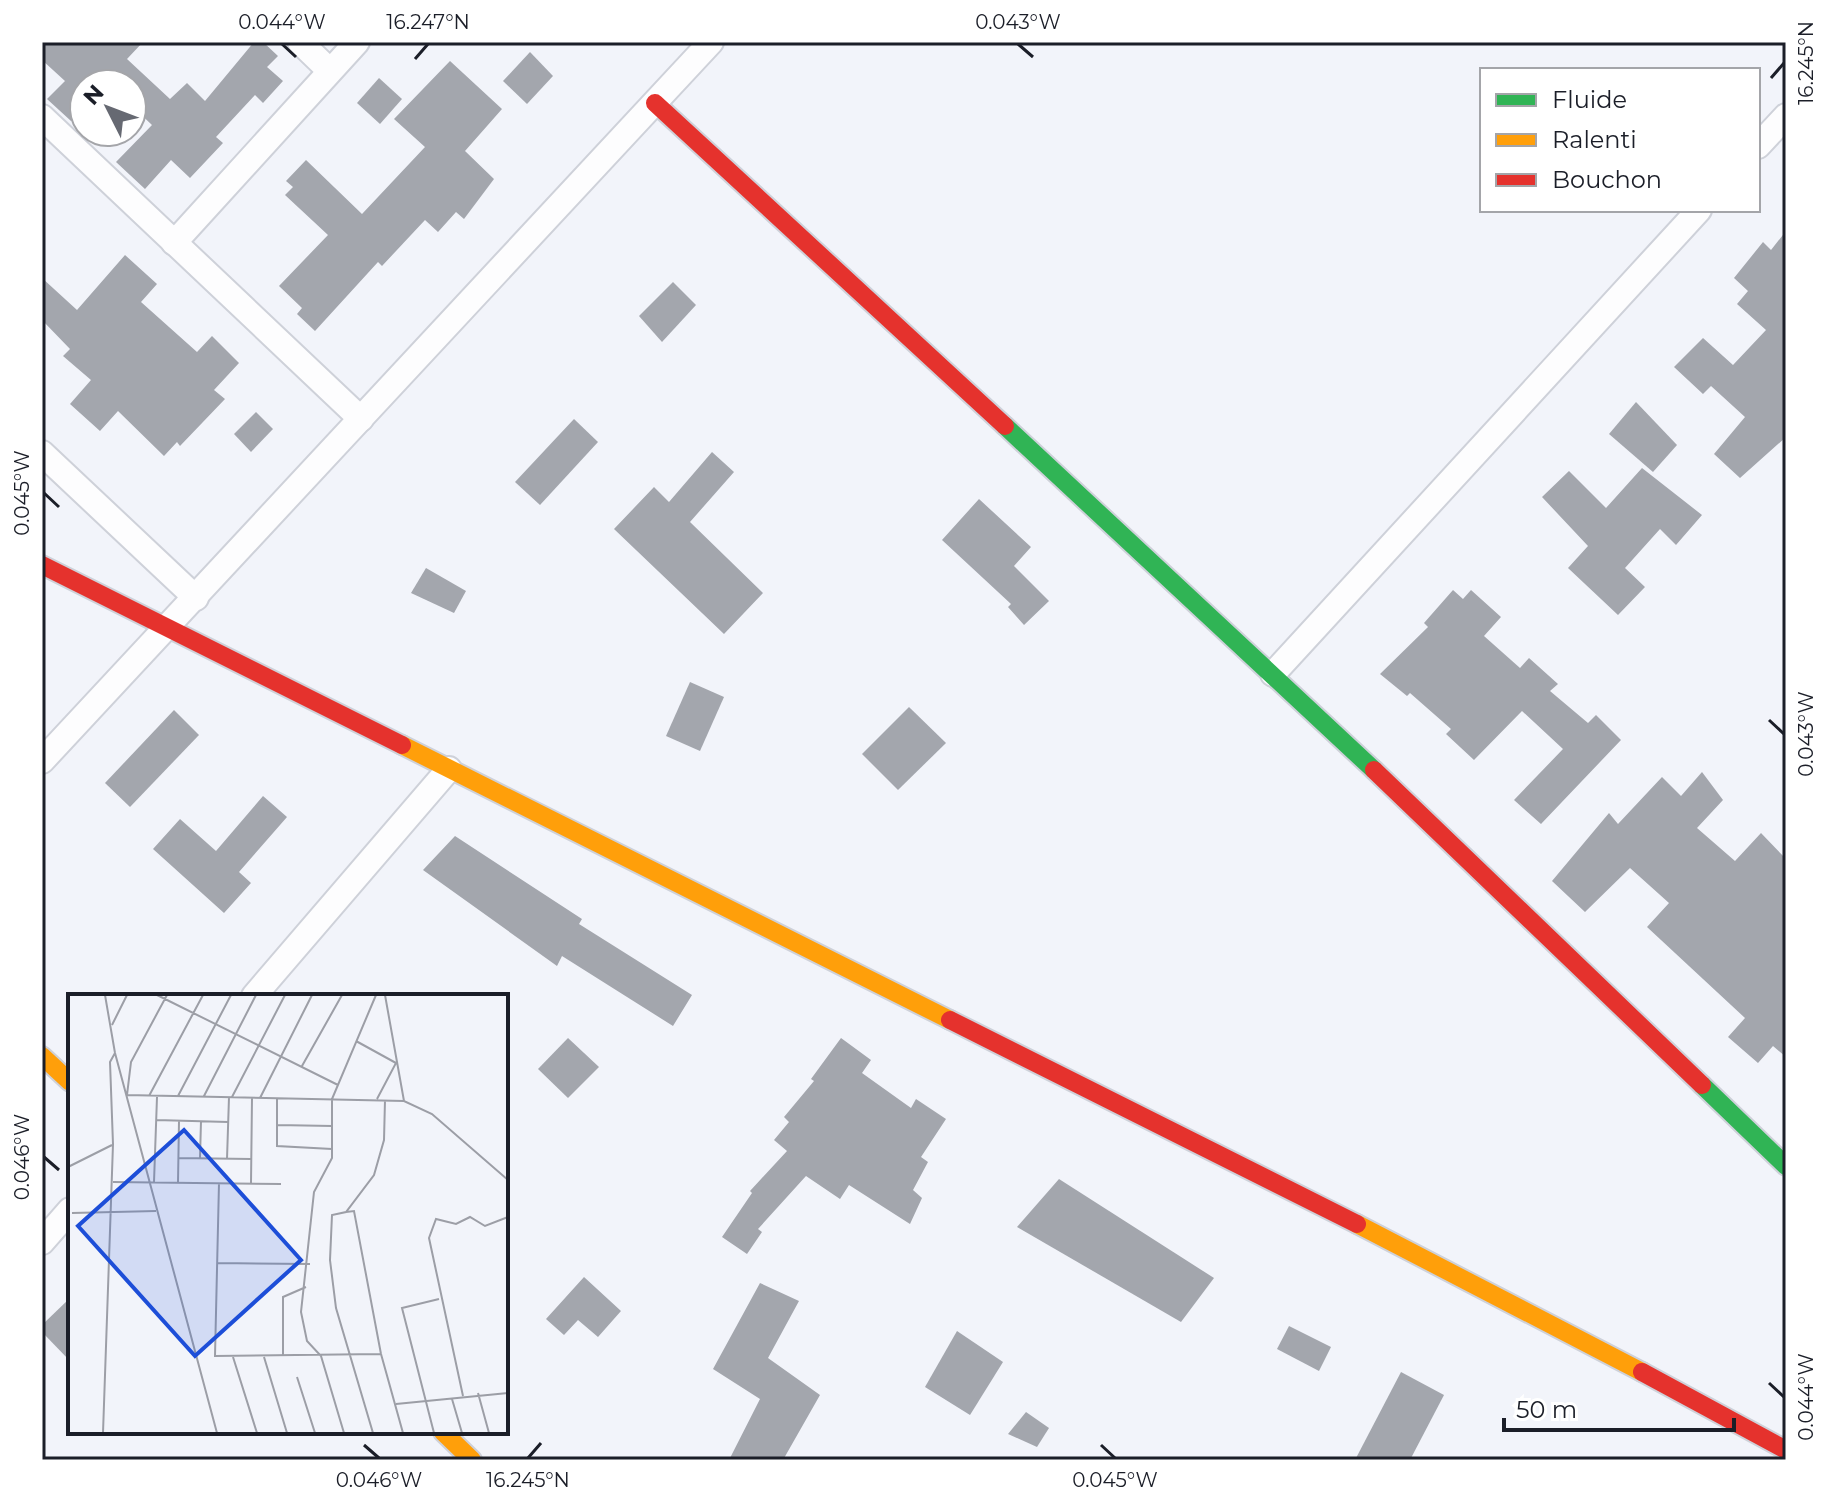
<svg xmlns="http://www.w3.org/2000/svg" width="1828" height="1502" font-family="Montserrat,sans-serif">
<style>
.building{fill:#a3a6ad}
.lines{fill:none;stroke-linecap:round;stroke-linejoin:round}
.street-casing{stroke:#ced1d9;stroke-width:28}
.fast-casing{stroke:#ced1d9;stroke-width:22}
.slow-casing{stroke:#ced1d9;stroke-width:22}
.jam-casing{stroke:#ced1d9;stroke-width:22}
.street{stroke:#fdfdfe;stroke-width:24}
.fast{stroke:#30b455;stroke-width:18}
.slow{stroke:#ff9f0a;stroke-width:18}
.jam{stroke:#e5322d;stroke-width:18}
.ticks{fill:none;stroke:#1b1e28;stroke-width:3}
.inset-road{fill:none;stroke:#9c9ea6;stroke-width:2}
.view{fill:#1d4ed8;fill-opacity:0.15;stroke:#1d4ed8;stroke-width:4}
.inset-edge{fill:none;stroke:#1b1e28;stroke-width:4}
.neatline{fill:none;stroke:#1b1e28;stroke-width:3}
.ticks-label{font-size:20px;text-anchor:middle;fill:#1b1e28}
</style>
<rect width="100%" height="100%" fill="#f2f4fa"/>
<!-- building -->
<g class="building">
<polygon points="42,42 143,42 127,59 170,99 187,83 205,101 254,42 263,42 278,56 267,67 283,81 263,103 255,95 216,137 223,143 190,178 171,160 145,189 116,162 152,125 132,106 132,84 84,84 84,108 71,121 47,99 65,81 42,60"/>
<polygon points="530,52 553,76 527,104 503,81"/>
<polygon points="450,61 502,109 465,151 494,179 464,219 456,212 438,232 425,220 382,266 378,262 315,331 297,314 302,308 279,286 328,235 285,195 293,187 286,181 306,160 362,214 425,147 394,119"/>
<polygon points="379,78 402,99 380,124 357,103"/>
<polygon points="1786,231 1786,437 1740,478 1714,454 1745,417 1711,386 1703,394 1674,367 1703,338 1733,365 1766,330 1737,304 1748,291 1734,278 1763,242 1771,250"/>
<polygon points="125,255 157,284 141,302 197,352 212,336 239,363 214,390 225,399 180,446 177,442 164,456 118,411 100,431 70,404 91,380 63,356 70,349 42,320 42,278 77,310"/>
<polygon points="673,282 696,305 662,342 639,316"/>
<polygon points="1636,402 1677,445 1653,472 1609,434"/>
<polygon points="256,412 273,429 251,452 234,434"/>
<polygon points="574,419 598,442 540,505 515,482"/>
<polygon points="712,452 734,472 690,522 763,593 724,634 614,529 654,487 669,502"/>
<polygon points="1642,468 1702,515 1676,545 1660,529 1625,568 1645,587 1618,615 1568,568 1588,546 1542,497 1569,471 1606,508"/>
<polygon points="979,499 1031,547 1014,566 1049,601 1024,625 1008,607 1011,604 942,540"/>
<polygon points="426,568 466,591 454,613 411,593"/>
<polygon points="1453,590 1463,599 1471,590 1501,617 1484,636 1520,668 1529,658 1558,684 1550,691 1588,723 1596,715 1621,740 1541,824 1514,800 1563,749 1522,711 1474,760 1446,734 1451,729 1410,693 1407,696 1380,674 1428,627 1424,623"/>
<polygon points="690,682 724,697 700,751 666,736"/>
<polygon points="909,707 946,743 898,790 862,754"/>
<polygon points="174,710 199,735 130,807 105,783"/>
<polygon points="1702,772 1723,800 1697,828 1735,861 1761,833 1786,859 1786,1057 1773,1046 1758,1063 1728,1037 1745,1018 1647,927 1669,903 1630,868 1585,912 1552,881 1609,813 1618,824 1662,777 1681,796"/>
<polygon points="263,796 287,817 239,872 251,883 224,913 153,849 180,819 216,851"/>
<polygon points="455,836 582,919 579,924 692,995 673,1026 562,956 557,966 423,870"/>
<polygon points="568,1038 599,1067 568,1098 538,1069"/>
<polygon points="841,1038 871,1060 862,1073 911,1108 916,1099 946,1119 921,1157 928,1162 913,1190 922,1198 910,1224 849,1185 840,1199 806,1176 758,1229 762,1232 747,1254 722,1237 752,1193 750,1191 787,1151 774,1140 789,1122 784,1117 814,1081 811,1079"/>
<polygon points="1059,1179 1214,1278 1181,1322 1017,1227"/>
<polygon points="584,1277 621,1311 598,1337 578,1320 564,1335 546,1319"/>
<polygon points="760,1283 799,1301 768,1358 820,1395 783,1460 729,1460 760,1399 713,1369"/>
<polygon points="70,1298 70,1361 42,1332 42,1325"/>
<polygon points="1289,1326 1331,1347 1319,1371 1277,1349"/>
<polygon points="957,1331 1003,1362 970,1415 925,1387"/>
<polygon points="1401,1372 1444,1395 1410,1460 1355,1460"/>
<polygon points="1026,1412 1049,1428 1037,1447 1008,1434"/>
</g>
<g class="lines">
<!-- street casing -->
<g class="street-casing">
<g id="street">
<polyline points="300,42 329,70"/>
<polyline points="42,117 361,419"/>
<polyline points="1758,146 1786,116"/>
<polyline points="174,243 357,42"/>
<polyline points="42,453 196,598"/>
<polyline points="1273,674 1699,210"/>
<polyline points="42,761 711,42"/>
<polyline points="254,996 449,769"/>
<polyline points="42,1242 70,1210"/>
</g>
</g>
<!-- fast casing -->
<g class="fast-casing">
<g id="fast">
<polyline points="1005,426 1374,770"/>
<polyline points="1702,1085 1786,1166"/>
</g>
</g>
<!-- slow casing -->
<g class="slow-casing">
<g id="slow">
<polyline points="402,745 950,1020"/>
<polyline points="42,1056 70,1082"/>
<polyline points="1357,1224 1642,1372"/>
<polyline points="443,1432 472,1460"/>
</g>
</g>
<!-- jam casing -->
<g class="jam-casing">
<g id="jam">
<polyline points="655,103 1005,426"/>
<polyline points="42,565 402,745"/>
<polyline points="1374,770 1702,1085"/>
<polyline points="950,1020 1357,1224"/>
<polyline points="1642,1372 1786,1450"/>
</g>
</g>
<!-- street -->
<use href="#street" class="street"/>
<!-- fast -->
<use href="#fast" class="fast"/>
<!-- slow -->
<use href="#slow" class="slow"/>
<!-- jam -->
<use href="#jam" class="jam"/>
</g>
<!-- ticks -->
<path class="ticks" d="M 282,44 L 296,57M 1018,44 L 1033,57M 415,59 L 428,44M 1771,78 L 1784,63M 44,493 L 59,507M 1769,720 L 1784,734M 44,1157 L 59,1170M 1769,1383 L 1784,1397M 364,1445 L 379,1458M 1101,1445 L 1115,1458M 528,1458 L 541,1443"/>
<!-- overview -->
<g transform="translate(68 994)">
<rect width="440" height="440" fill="#f2f4fa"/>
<path class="inset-road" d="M 37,1 L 47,59 L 149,439M 89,1 L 270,91M 99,1 L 63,68 L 59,101 L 336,107 L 364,120 L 440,186M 317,1 L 336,107M 44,31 L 59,1M 288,47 L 328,69 L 309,105M 234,72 L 274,1M 81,102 L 135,1M 110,102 L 163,1M 136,102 L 188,1M 164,103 L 217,1M 192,104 L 244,1M 209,104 L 209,152 L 264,155M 88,126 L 160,128M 209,131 L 264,132M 110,164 L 183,165M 132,164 L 133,127M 159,165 L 161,103M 0,173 L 44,151M 45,188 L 213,190M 86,188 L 89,103M 110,188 L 111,127M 151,189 L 147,362 L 313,360M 183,189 L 184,104M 278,218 L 286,217 L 313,360 L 335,439M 4,219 L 88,217M 150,269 L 242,270M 215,362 L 215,303 L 238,293M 165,363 L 189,439M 196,363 L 219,439M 229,383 L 247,439M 410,399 L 421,439M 395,402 L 361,244 L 368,225 L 388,230 L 402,223 L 417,232 L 440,223M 384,405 L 394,439M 328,410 L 440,399M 35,439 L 45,150 L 42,68 L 47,59M 276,439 L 253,362 L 239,347 L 233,318 L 246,198 L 264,164 L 264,105 L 308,1M 305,439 L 268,314 L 262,266 L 264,221 L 278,218 L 306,181 L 316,146 L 317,106M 366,439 L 334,314 L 371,305"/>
<path class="view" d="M 116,136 L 233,266 L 127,362 L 10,232 Z"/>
<rect width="440" height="440" class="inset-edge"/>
</g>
<!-- border -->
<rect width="1828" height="1502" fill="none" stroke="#ffffff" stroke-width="88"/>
<!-- legend -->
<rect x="1480" y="68" width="280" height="144" fill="#ffffff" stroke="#a4a5a9" stroke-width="2"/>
<rect x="1496" y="94" width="40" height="12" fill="#30b455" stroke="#a4a5a9" stroke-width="2"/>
<text x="1552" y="108" font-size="24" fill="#1b1e28">Fluide</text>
<rect x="1496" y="134" width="40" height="12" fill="#ff9f0a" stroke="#a4a5a9" stroke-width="2"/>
<text x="1552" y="148" font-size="24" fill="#1b1e28">Ralenti</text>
<rect x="1496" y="174" width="40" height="12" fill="#e5322d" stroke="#a4a5a9" stroke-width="2"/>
<text x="1552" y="188" font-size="24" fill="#1b1e28">Bouchon</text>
<!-- north arrow -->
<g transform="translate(108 108) rotate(312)"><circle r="38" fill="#ffffff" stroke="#a4a5a9" stroke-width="2"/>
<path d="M0-6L14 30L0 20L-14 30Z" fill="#666972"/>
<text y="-12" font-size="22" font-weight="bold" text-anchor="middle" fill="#1b1e28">N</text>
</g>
<!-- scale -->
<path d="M1504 1418v12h230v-12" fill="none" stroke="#1b1e28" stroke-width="4"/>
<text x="1516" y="1418" font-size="24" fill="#1b1e28" stroke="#ffffff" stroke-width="6" paint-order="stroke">50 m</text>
<rect x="44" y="44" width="1740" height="1414" class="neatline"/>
<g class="ticks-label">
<text x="282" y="29">0.044°W</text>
<text x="428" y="29">16.247°N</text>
<text x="1018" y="29">0.043°W</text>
<text transform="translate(1806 63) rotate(-90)" y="7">16.245°N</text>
<text transform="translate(22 493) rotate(-90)" y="7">0.045°W</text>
<text transform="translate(1806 734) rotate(-90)" y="7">0.043°W</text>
<text transform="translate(22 1157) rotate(-90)" y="7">0.046°W</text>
<text transform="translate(1806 1397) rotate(-90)" y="7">0.044°W</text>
<text x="379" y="1487">0.046°W</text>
<text x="528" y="1487">16.245°N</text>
<text x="1115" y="1487">0.045°W</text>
</g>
</svg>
